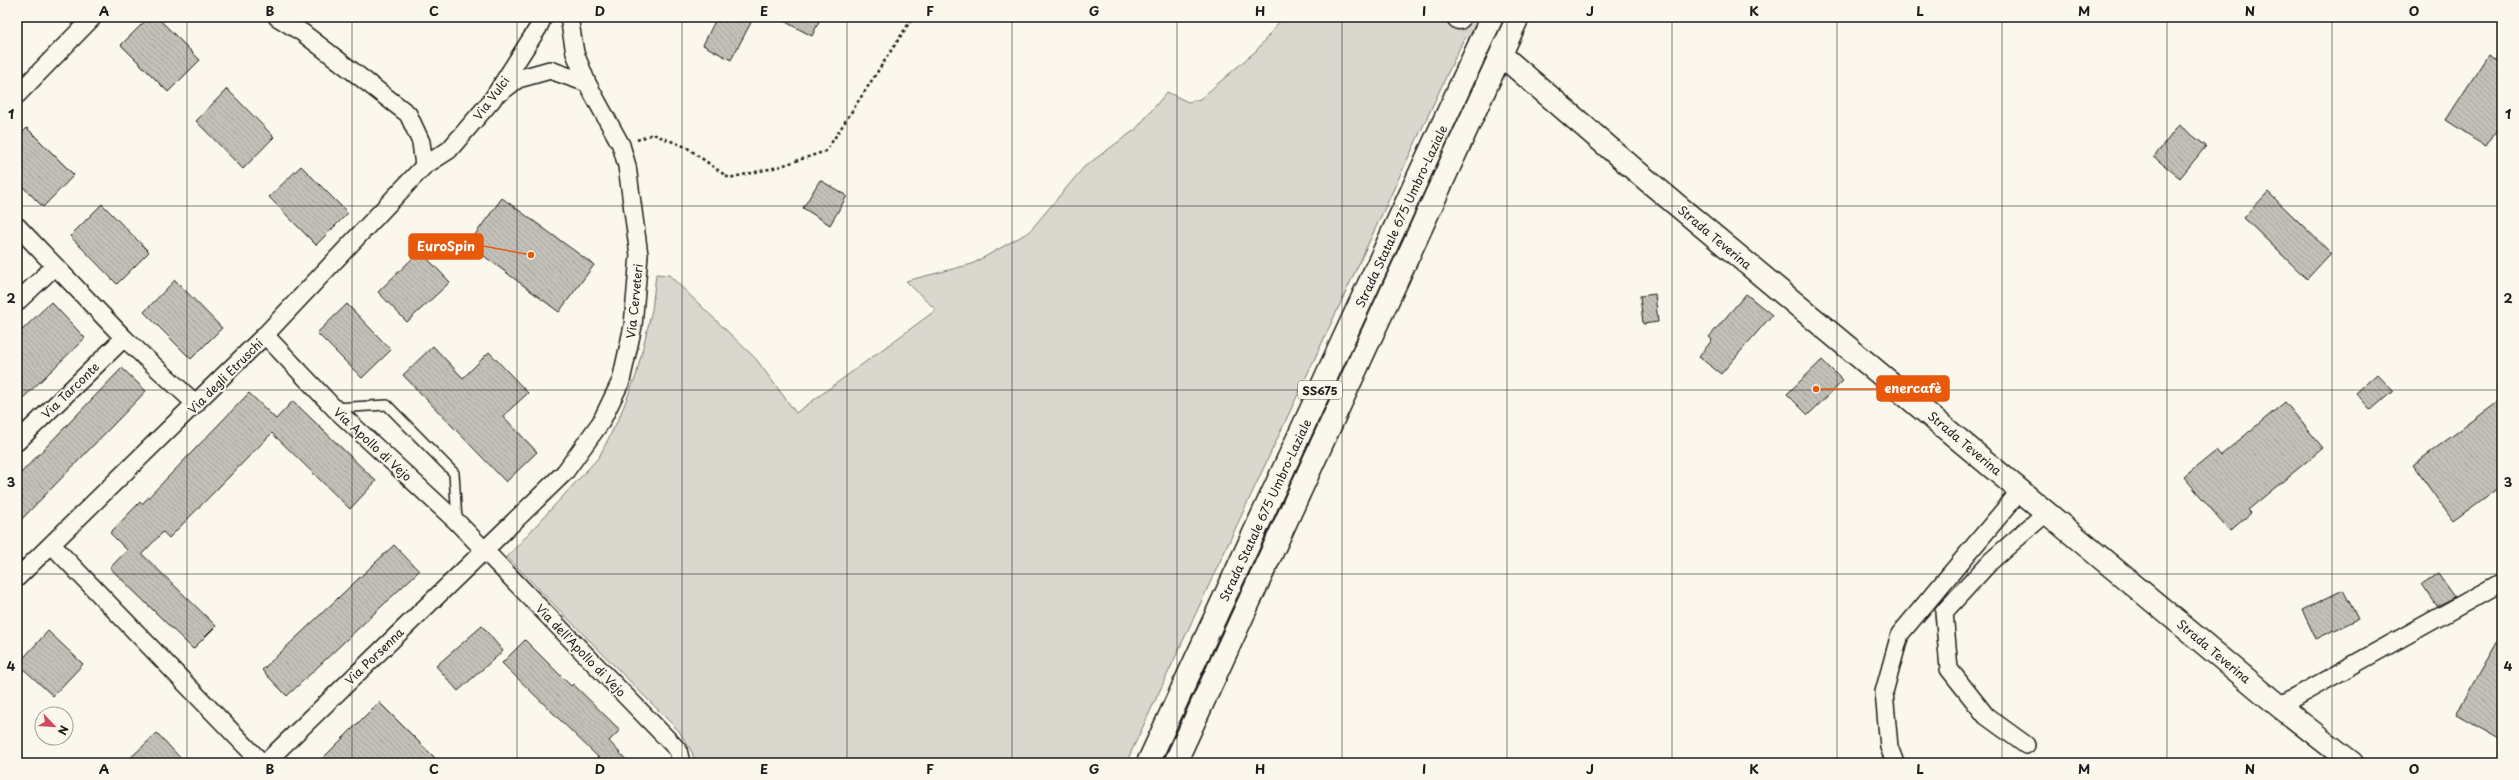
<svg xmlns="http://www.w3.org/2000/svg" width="2519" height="780" font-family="'Playpen Sans',sans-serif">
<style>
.green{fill:#dad7ce;stroke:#7b7a75}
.building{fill:url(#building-back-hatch);stroke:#1c1c1c}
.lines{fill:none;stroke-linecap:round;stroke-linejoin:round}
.secondary-tunnel{stroke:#dad6cd;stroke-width:22;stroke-dasharray:22 11;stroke-linecap:butt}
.service-casing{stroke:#1c1c1c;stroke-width:12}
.minor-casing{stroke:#1c1c1c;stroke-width:20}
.secondary-casing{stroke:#1c1c1c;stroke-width:25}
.trunk-casing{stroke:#1c1c1c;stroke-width:25}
.path{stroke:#1c1c1c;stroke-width:2.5;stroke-dasharray:3 3;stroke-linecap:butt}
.service{stroke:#fbf7ec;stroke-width:9}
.minor{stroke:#fbf7ec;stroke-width:17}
.secondary{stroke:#fbf7ec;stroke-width:22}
.trunk{stroke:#fbf7ec;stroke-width:22}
.grid{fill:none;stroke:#1c1c1c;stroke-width:1;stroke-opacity:0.55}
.labels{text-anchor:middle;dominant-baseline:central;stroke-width:4;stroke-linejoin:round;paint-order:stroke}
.shield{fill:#fbf7ec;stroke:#5f5e5a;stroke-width:1}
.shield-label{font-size:11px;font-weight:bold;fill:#1c1c1c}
.street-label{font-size:12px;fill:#1c1c1c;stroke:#fbf7ec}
.leader{fill:none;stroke:#e8590c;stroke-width:1.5}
.callout-dot{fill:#e8590c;stroke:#fbf7ec;stroke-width:1.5}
.callout{fill:#e8590c;stroke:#e8590c;stroke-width:1.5}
.callout-label{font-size:13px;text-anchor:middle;font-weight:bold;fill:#fff}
.neatline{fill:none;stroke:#1c1c1c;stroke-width:1.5}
.grid-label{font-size:13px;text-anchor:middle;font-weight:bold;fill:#1c1c1c}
</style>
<defs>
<pattern id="building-back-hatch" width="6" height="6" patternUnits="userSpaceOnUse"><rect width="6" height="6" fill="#c3c0b8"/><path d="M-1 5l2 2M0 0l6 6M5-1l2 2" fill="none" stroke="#a7a49e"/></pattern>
</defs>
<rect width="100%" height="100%" fill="#fbf7ec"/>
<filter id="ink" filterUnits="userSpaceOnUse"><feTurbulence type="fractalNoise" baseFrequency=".025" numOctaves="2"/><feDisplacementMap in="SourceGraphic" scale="8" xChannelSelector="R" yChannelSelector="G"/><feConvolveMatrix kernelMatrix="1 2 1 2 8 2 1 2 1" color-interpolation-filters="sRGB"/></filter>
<g filter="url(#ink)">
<!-- green -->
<polygon class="green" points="1283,17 1443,17 1466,34 1126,763 695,763 692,752 679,731 507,557 599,457 619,418 636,376 652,310 656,274 669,275 756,359 796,413 936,310 906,281 972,264 1029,232 1084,167 1136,129 1167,92 1188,102 1200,99 1257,50"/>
<!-- building -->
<g class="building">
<polygon points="149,17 157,17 200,60 168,92 121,45"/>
<polygon points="717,17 754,17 731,60 703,45"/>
<polygon points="776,17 821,17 812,36"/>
<polygon points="2488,55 2502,64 2502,122 2486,146 2446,120"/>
<polygon points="227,89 274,137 243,169 196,121"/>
<polygon points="2179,125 2206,146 2180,178 2154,157"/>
<polygon points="27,128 74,175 43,207 17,181 17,138"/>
<polygon points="301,166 348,213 316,245 269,197"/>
<polygon points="820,180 847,196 830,225 803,208"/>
<polygon points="2268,192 2331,253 2307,279 2244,218"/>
<polygon points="502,198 594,265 559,312 468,244"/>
<polygon points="102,204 149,252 117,284 70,236"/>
<polygon points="420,251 450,282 407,322 378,292"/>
<polygon points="175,280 222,328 191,359 144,312"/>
<polygon points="1655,294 1658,322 1643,324 1640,296"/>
<polygon points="1746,294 1772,315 1721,374 1699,357 1712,340 1709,337"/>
<polygon points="51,302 85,338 17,404 17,335"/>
<polygon points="347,304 391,350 362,378 317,333"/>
<polygon points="433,346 463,378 489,352 528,393 503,416 537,452 506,482 403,375"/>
<polygon points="1822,360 1843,381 1808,415 1787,394"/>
<polygon points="122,368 146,391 17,524 17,477"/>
<polygon points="2377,374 2393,391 2371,410 2356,393"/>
<polygon points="249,393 276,419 293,401 376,481 350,509 272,433 169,538 163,532 142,554 216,626 193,649 110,568 127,550 110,533 140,502 142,504"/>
<polygon points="2502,399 2502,485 2453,521 2413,465"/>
<polygon points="2285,402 2323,448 2248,510 2251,513 2230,531 2184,477 2216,451 2220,456"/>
<polygon points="394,545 419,571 287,696 262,670"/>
<polygon points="2438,573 2455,597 2437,606 2422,584"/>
<polygon points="2343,590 2358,619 2316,639 2302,610"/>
<polygon points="482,626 503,651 458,691 436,666"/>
<polygon points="48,631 83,664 53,696 18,664"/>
<polygon points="2502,634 2502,740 2456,714"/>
<polygon points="525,640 571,686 573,684 620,730 609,741 629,763 604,763 502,663"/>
<polygon points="379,702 440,763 318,763"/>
<polygon points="157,733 185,763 125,763"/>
</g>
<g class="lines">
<!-- secondary-tunnel -->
<polyline class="secondary-tunnel" points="1459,18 1506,59"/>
<!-- service casing -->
<g class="service-casing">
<polyline id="service" points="334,408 387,405 454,473 457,521"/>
</g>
<!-- minor casing -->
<g class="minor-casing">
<g id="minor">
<polyline points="277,17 303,33 408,114 421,142 424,166"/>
<polyline points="501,92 518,79 550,70 587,83"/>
<polyline points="17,95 93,17"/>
<polyline points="17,226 124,338 196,404"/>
<polyline points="17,302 54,267"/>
<polyline points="265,335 334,408 457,522 678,750 681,763"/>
<polyline points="17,442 124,338"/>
<polyline points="52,545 262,763"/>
<polyline points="17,578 265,335 424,166 449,150 492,100 538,28 543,17"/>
<polyline points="2279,706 2502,582"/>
<polyline points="2026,745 1986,716 1949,669 1944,612 1991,561 2047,512"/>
<polyline points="265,763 565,472 601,422 621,381 633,326 639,255 627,166 621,145 587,83 575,53 569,17"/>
<polyline points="1895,763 1889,747 1884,692 1900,634 2021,490"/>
</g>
</g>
<!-- secondary casing -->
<g class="secondary-casing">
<g id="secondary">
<polyline points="1458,17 1459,18"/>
<polyline points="1506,59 1642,176 2279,706 2352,763"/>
</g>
</g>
<!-- trunk casing -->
<g class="trunk-casing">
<g id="trunk">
<polyline points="1148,763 1492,17"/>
<polyline points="1175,763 1518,17"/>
</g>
</g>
<!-- path -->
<polyline class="path" points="637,140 653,134 686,147 729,178 778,167 826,151 913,17"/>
<!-- service -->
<use href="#service" class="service"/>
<!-- minor -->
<use href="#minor" class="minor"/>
<!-- secondary -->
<use href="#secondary" class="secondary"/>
<!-- trunk -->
<use href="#trunk" class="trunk"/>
</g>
</g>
<!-- grid -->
<path class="grid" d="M 187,17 L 187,763M 352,17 L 352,763M 517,17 L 517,763M 682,17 L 682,763M 847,17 L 847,763M 1012,17 L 1012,763M 1177,17 L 1177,763M 1342,17 L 1342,763M 1507,17 L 1507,763M 1672,17 L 1672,763M 1837,17 L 1837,763M 2002,17 L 2002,763M 2167,17 L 2167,763M 2332,17 L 2332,763M 17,206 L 2502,206M 17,390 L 2502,390M 17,574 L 2502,574"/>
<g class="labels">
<!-- shield labels -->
<rect class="shield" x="1298" y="381" width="44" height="18" rx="3"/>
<g class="shield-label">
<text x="1320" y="390">SS675</text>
</g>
<!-- street labels -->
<g class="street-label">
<text transform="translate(491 98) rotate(-53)">Via Vulci</text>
<text transform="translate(1401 216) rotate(-65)">Strada Statale 675 Umbro-Laziale</text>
<text transform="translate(1715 237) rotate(40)">Strada Teverina</text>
<text transform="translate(634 301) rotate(-84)">Via Cerveteri</text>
<text transform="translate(225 376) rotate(-45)">Via degli Etruschi</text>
<text transform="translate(70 390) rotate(-44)">Via Tarconte</text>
<text transform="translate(1965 443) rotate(40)">Strada Teverina</text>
<text transform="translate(373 444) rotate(43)">Via Apollo di Vejo</text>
<text transform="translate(1265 510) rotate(-65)">Strada Statale 675 Umbro-Laziale</text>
<text transform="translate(581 650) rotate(46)">Via dell'Apollo di Vejo</text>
<text transform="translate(2214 651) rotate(40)">Strada Teverina</text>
<text transform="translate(374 656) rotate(-44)">Via Porsenna</text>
</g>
</g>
<!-- callouts -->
<path class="leader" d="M531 255L483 246M1816 389L1877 389"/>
<g class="callout-dot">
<circle cx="531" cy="255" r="4"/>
<circle cx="1816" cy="389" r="4"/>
</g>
<g class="callout">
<rect x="409" y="234" width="74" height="25" rx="4"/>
<rect x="1877" y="376" width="72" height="25" rx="4"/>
</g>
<g class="callout-label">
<text x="446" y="251">EuroSpin</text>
<text x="1913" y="393">enercafè</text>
</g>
<!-- margin -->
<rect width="2519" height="780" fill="none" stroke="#fbf7ec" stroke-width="44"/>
<!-- north arrow -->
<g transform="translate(54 726) rotate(115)"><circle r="19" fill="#fbf7ec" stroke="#a29f99"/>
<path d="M0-3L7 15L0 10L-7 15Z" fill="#d1495b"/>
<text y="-6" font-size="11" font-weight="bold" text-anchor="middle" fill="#1c1c1c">N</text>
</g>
<rect x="22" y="22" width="2475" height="736" class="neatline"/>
<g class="grid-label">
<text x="104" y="16">A</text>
<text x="270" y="16">B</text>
<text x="434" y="16">C</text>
<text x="600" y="16">D</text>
<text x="764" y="16">E</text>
<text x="930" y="16">F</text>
<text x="1094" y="16">G</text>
<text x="1260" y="16">H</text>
<text x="1424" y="16">I</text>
<text x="1590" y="16">J</text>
<text x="1754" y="16">K</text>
<text x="1920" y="16">L</text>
<text x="2084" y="16">M</text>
<text x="2250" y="16">N</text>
<text x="2414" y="16">O</text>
<text x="11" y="119">1</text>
<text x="2508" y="119">1</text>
<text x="11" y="303">2</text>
<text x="2508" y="303">2</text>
<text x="11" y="487">3</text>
<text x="2508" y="487">3</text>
<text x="11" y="671">4</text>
<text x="2508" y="671">4</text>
<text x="104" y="774">A</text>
<text x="270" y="774">B</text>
<text x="434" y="774">C</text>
<text x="600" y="774">D</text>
<text x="764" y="774">E</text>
<text x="930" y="774">F</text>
<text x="1094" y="774">G</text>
<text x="1260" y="774">H</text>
<text x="1424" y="774">I</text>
<text x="1590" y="774">J</text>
<text x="1754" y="774">K</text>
<text x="1920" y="774">L</text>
<text x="2084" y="774">M</text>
<text x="2250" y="774">N</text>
<text x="2414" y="774">O</text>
</g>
</svg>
